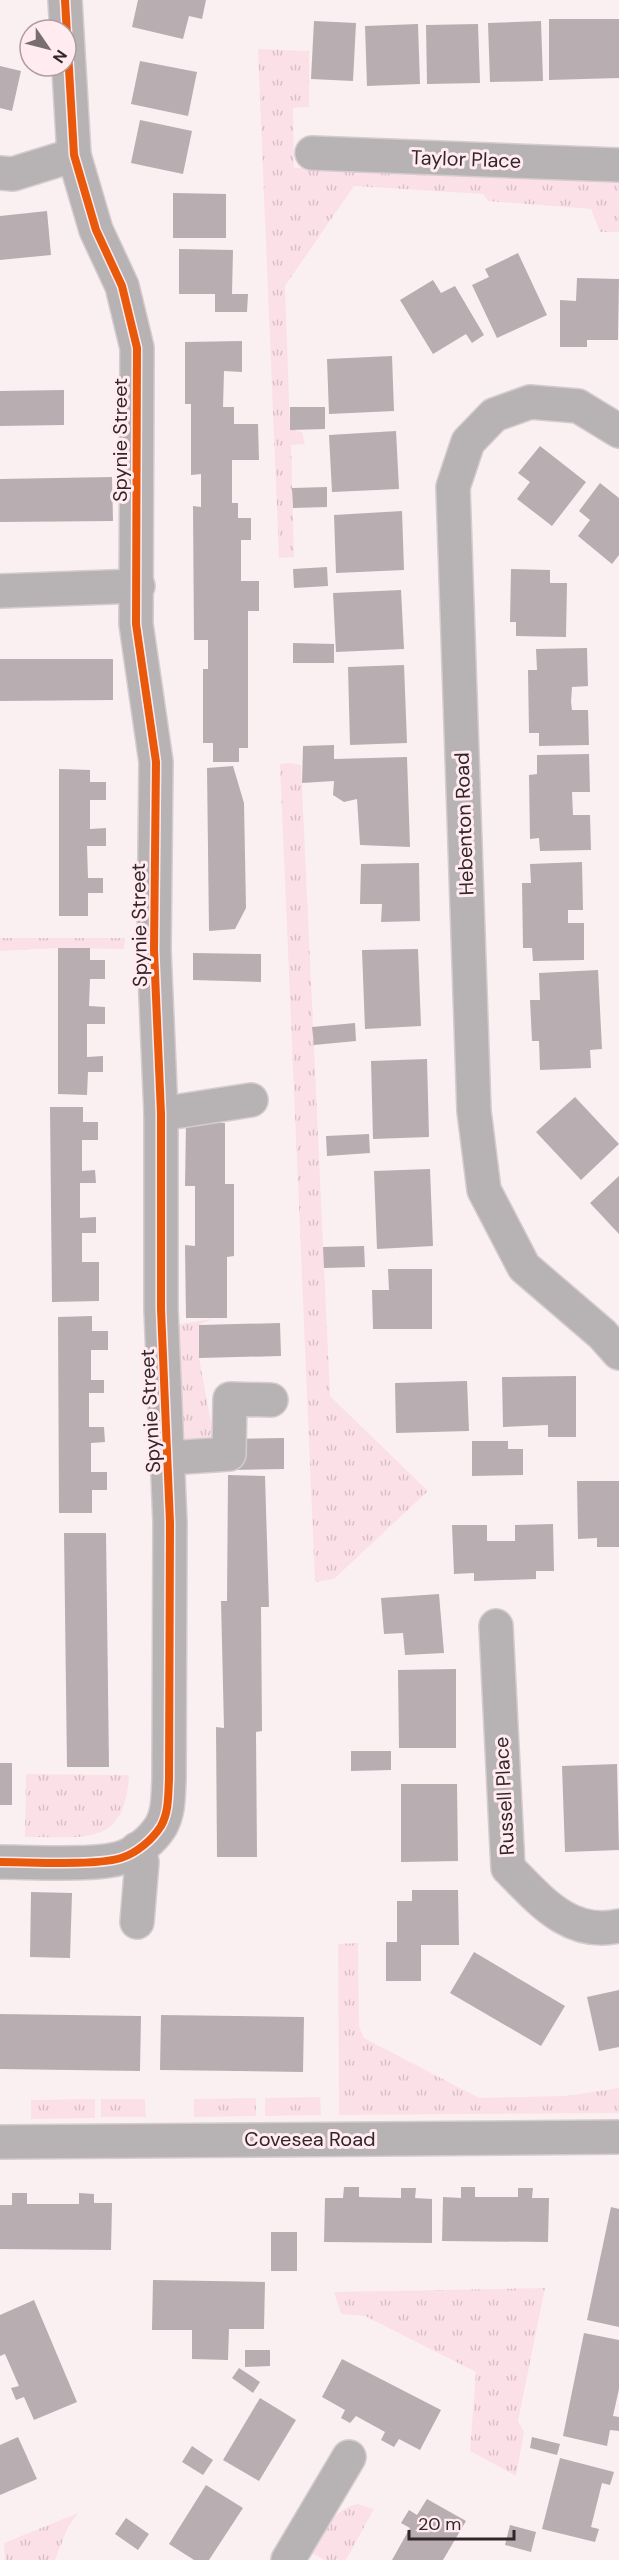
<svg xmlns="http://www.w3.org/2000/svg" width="619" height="2560" font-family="'DM Sans',sans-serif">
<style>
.grass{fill:url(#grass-tufts)}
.building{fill:#b8adb0}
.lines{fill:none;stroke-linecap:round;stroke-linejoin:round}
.minor-casing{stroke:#d5cccf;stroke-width:36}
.minor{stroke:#b7b2b3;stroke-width:33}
.cycleway-casing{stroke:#ffebf0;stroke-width:11}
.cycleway{stroke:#e8590c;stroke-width:8}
.labels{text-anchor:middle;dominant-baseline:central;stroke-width:6;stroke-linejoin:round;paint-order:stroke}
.street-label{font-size:20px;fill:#32262a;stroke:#ffebf0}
</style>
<defs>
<pattern id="grass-tufts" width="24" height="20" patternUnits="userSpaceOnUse" patternTransform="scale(1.5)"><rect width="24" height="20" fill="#fce0e7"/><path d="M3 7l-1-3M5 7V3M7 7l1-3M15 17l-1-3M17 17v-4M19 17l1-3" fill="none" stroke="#d8c0c6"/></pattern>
</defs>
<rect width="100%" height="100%" fill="#faf0f2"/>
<!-- grass -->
<g class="grass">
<polygon points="258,49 309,51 309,107 293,108 294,168 619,173 619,232 600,232 591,209 488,201 483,194 354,186 285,286 290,429 302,432 305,444 291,445 294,557 279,558"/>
<polygon points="290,763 301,765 330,1396 428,1491 334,1579 315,1582 280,764"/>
<polygon points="0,938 125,938 124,949 58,948 0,951"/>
<polygon points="212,1319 199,1325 199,1358 214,1438 169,1458 162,1327"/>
<path d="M 26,1774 L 129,1775 C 125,1849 83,1836 25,1837 Z"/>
<polygon points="358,1943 359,2027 364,2038 479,2098 565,2096 619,2088 619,2113 339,2115 338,1944"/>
<polygon points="320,2097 321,2115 265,2116 265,2098"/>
<polygon points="256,2098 256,2116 194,2117 194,2099"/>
<polygon points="95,2099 95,2118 31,2119 31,2100"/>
<polygon points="101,2099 145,2099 146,2117 101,2117"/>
<polygon points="545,2288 518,2421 524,2432 516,2476 470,2451 476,2372 365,2316 341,2314 334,2292"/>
<path d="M 358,2504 L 374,2509 L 346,2560 L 324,2560 L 312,2553 C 324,2533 333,2508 358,2504 Z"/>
<polygon points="78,2513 68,2527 55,2560 5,2560 4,2543"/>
</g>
<!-- building -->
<g class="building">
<polygon points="138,0 206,0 202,19 189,16 183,39 132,27"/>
<polygon points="549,19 619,19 619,78 549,80"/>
<polygon points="314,21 356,23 353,81 311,79"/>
<polygon points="541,21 543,81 490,82 488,23"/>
<polygon points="418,24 420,84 367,86 365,26"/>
<polygon points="478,24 480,83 427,84 426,25"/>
<polygon points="140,61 197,72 188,116 131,104"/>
<polygon points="0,66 21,71 12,111 0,108"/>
<polygon points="140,120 192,131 183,174 131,163"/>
<polygon points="173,193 226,194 226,238 173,238"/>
<polygon points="47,211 51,255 0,260 0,216"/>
<polygon points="179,249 233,250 232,294 248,294 247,312 215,312 215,294 179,294"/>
<polygon points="518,253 547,315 497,338 472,285 489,277 485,269"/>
<polygon points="577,278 619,279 618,340 587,340 587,347 560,347 560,300 576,301"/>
<polygon points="433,280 441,293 455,286 484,335 472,343 466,334 433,354 400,300"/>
<polygon points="242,341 242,372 224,371 223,407 234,407 234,424 258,424 259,460 232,460 232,503 238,503 238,518 251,518 251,540 241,540 241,581 259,581 259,611 248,611 248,748 239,748 239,762 213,762 213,743 203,743 203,669 208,669 208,640 194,640 193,506 201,507 201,474 191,475 191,404 185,404 185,342"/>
<polygon points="392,356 394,411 329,414 327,359"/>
<polygon points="64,390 64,425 0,426 0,391"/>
<polygon points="290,407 325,407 325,429 290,430"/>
<polygon points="396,431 399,489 332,492 329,435"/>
<polygon points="540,446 586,482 552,526 517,499 530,482 518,473"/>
<polygon points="112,477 113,521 0,522 0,479"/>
<polygon points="600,483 619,498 619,555 612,564 578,536 590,520 579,511"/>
<polygon points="327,487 327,507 293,508 292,488"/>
<polygon points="402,511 404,570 336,573 334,515"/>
<polygon points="327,567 328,586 294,588 293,569"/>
<polygon points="511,569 550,570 550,583 567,583 566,637 516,636 516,622 510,622"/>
<polygon points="401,590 404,649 336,652 333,593"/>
<polygon points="293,643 334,644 334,663 293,663"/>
<polygon points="587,648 588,686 572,687 571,702 572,710 588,710 589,745 539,746 539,733 529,733 528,670 537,670 536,649"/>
<polygon points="0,659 113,659 113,700 0,701"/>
<polygon points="404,665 407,743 350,745 348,667"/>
<polygon points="334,745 334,759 407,757 410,847 360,845 357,799 344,802 333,795 334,781 302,783 303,746"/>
<polygon points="589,754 590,792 572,792 573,815 590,815 591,850 540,851 539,838 530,839 529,775 537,774 537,755"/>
<polygon points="233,766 244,803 246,908 235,929 209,931 207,768"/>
<polygon points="59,769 90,770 90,782 106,782 106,800 90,800 90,829 106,828 106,846 87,846 88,878 103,878 103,893 88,893 88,916 59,916"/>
<polygon points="582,862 583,910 568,910 568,923 584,923 584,960 533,961 532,948 523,948 522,883 531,883 530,864"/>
<polygon points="419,863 420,921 381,922 382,904 360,904 361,864"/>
<polygon points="58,948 90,948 90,960 105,960 105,979 90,979 89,1006 105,1007 105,1024 87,1024 87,1057 103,1056 103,1072 88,1072 87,1095 58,1094"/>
<polygon points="418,949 421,1026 365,1029 362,950"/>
<polygon points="193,953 261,954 261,982 193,980"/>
<polygon points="598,970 602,1049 590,1050 591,1068 540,1070 539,1041 532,1041 530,1000 540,1000 539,973"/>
<polygon points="355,1023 356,1041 314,1045 312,1027"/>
<polygon points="427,1059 429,1137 373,1139 371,1061"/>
<polygon points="575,1097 619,1144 581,1180 536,1132"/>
<polygon points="50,1107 83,1107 83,1122 98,1122 98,1140 82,1140 82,1171 95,1170 96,1183 80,1183 80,1218 96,1217 96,1233 82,1233 82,1262 99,1262 99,1301 52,1302"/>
<polygon points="186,1123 225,1123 225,1184 234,1184 234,1256 227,1257 227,1318 186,1318 185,1245 195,1246 195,1186 185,1186"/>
<polygon points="369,1134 370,1153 327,1156 326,1136"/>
<polygon points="430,1169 433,1246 377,1249 374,1171"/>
<polygon points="619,1176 619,1234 590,1203"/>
<polygon points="364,1246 365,1267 324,1268 323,1247"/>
<polygon points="388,1269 432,1269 432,1329 373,1329 372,1290 389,1290"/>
<polygon points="92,1316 92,1331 108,1331 108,1350 91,1350 91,1380 104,1380 104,1393 89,1393 89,1427 104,1427 105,1442 91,1443 91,1472 107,1472 107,1490 92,1490 92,1513 59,1513 58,1317"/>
<polygon points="280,1323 281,1356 199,1358 199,1325"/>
<polygon points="576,1376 576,1437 548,1437 548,1425 503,1427 502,1377"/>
<polygon points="467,1381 469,1431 396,1433 395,1383"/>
<polygon points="284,1438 284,1469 231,1470 231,1439"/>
<polygon points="472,1441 508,1441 508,1449 523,1449 523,1475 472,1476"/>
<polygon points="228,1475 265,1476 269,1607 261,1607 262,1731 256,1732 257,1857 217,1857 216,1727 224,1728 221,1601 227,1601"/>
<polygon points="577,1481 619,1481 619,1547 597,1547 597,1538 578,1539"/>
<polygon points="553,1524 554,1571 536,1571 536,1579 474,1581 474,1573 454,1574 452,1525 487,1525 487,1541 515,1541 515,1525"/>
<polygon points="64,1533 106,1533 109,1767 67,1767"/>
<polygon points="439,1594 444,1653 405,1655 403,1633 384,1634 381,1598"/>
<polygon points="456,1669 456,1748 399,1748 398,1670"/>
<polygon points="351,1751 391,1751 391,1770 351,1771"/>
<rect x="0" y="1763" width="12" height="42"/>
<polygon points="617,1764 619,1850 565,1852 562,1766"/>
<polygon points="401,1784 457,1784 458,1861 401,1862"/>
<polygon points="412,1890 458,1890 459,1945 421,1945 421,1981 386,1981 386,1942 397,1942 397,1901 412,1901"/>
<polygon points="31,1892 72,1893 70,1958 30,1957"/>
<polygon points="474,1952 565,2006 541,2046 450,1993"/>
<polygon points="619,1990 619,2047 599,2051 587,1997"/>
<polygon points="0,2014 141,2016 140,2071 0,2069"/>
<polygon points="161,2015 304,2017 303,2072 160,2070"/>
<polygon points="344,2187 359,2187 359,2197 401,2198 401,2188 416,2188 415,2198 432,2199 432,2243 324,2242 325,2198 343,2198"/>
<polygon points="461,2187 475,2187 475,2197 518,2197 518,2188 533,2188 532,2198 549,2198 548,2242 442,2241 443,2197 461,2198"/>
<polygon points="12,2193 27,2193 27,2204 79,2204 79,2193 94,2194 94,2203 112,2203 111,2250 0,2249 0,2205 12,2205"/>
<polygon points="611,2207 619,2209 619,2327 587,2320"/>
<rect x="271" y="2232" width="26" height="39"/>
<polygon points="153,2280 265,2282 264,2329 229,2329 228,2360 192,2359 192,2330 152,2330"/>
<polygon points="34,2300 77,2402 34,2420 24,2397 16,2400 11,2388 19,2386 5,2354 0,2356 0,2315"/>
<polygon points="584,2333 619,2340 619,2389 613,2416 619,2417 619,2431 610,2430 607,2446 563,2436"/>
<polygon points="245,2350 270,2350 270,2366 245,2367"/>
<polygon points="342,2359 441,2410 420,2450 399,2439 394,2447 381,2440 385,2432 356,2416 350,2423 341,2418 345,2410 322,2397"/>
<polygon points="239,2368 260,2382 253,2393 232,2378"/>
<polygon points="260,2398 296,2420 259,2481 223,2460"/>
<polygon points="18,2437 37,2479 0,2495 0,2445"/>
<polygon points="532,2437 560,2444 557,2455 530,2448"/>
<polygon points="192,2446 213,2460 203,2475 182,2462"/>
<polygon points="560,2458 614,2472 610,2485 602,2483 591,2527 599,2529 595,2542 542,2529"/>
<polygon points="206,2485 243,2508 209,2560 194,2560 169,2544"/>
<polygon points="427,2499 466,2521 443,2560 392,2560 410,2528 401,2523 409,2510 417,2515"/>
<polygon points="126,2518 149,2534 138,2550 115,2534"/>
<polygon points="510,2525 536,2532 531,2552 505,2545"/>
</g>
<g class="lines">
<!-- minor casing -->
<g class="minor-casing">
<g id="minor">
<polyline points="312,153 619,165"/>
<polyline points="0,173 13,174 74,155"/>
<polyline points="619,431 578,406 530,402 494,415 468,442 453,487 474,1111 484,1190 524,1267 602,1334 619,1353"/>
<polyline points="0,591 138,586"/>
<polyline points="161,1114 251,1100"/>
<polyline points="169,1458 229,1454 230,1399 271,1400"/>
<path d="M 496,1626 L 508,1868 C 540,1900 569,1937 619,1926"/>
<path d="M 0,1862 C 31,1862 94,1866 121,1858 C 137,1853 153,1839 161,1826 C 169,1812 168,1795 169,1780 L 170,1523 L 161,1309 L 161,1114 L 154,950 L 156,762 L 136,624 L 137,348 L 122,286 L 96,230 L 74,155 L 65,0"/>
<polyline points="137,1922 142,1862 137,1849"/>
<polyline points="0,2142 619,2137"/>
<polyline points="288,2560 349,2457"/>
</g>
</g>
<!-- minor -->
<use href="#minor" class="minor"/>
<!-- cycleway casing -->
<g class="cycleway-casing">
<path id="cycleway" d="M 0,1862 C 31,1862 94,1866 121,1858 C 137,1853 153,1839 161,1826 C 169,1812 168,1795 169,1780 L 170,1523 L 161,1309 L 161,1114 L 154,950 L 156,762 L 136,624 L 137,348 L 122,286 L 96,230 L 74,155 L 65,0"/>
</g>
<!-- cycleway -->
<use href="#cycleway" class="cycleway"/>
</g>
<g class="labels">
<!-- street labels -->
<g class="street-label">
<text transform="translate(466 159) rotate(2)">Taylor Place</text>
<text transform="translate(120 440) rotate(-90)">Spynie Street</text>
<text transform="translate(464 824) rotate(-92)">Hebenton Road</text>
<text transform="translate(139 925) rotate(-91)">Spynie Street</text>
<text transform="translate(150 1411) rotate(-93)">Spynie Street</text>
<text transform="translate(504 1796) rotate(-93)">Russell Place</text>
<text x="310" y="2139">Covesea Road</text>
</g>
</g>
<!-- north arrow -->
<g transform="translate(48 48) rotate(125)"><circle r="28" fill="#ffebf0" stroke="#ad9ca1" stroke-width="1.5"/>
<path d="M0-4.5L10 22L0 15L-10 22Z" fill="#786d70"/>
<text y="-9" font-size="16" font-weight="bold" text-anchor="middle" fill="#32262a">N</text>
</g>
<!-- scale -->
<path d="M409 2530v9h105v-9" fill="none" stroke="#32262a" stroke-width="3"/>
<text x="418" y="2530" font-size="18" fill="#32262a" stroke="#ffebf0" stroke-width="4.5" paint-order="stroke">20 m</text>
</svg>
